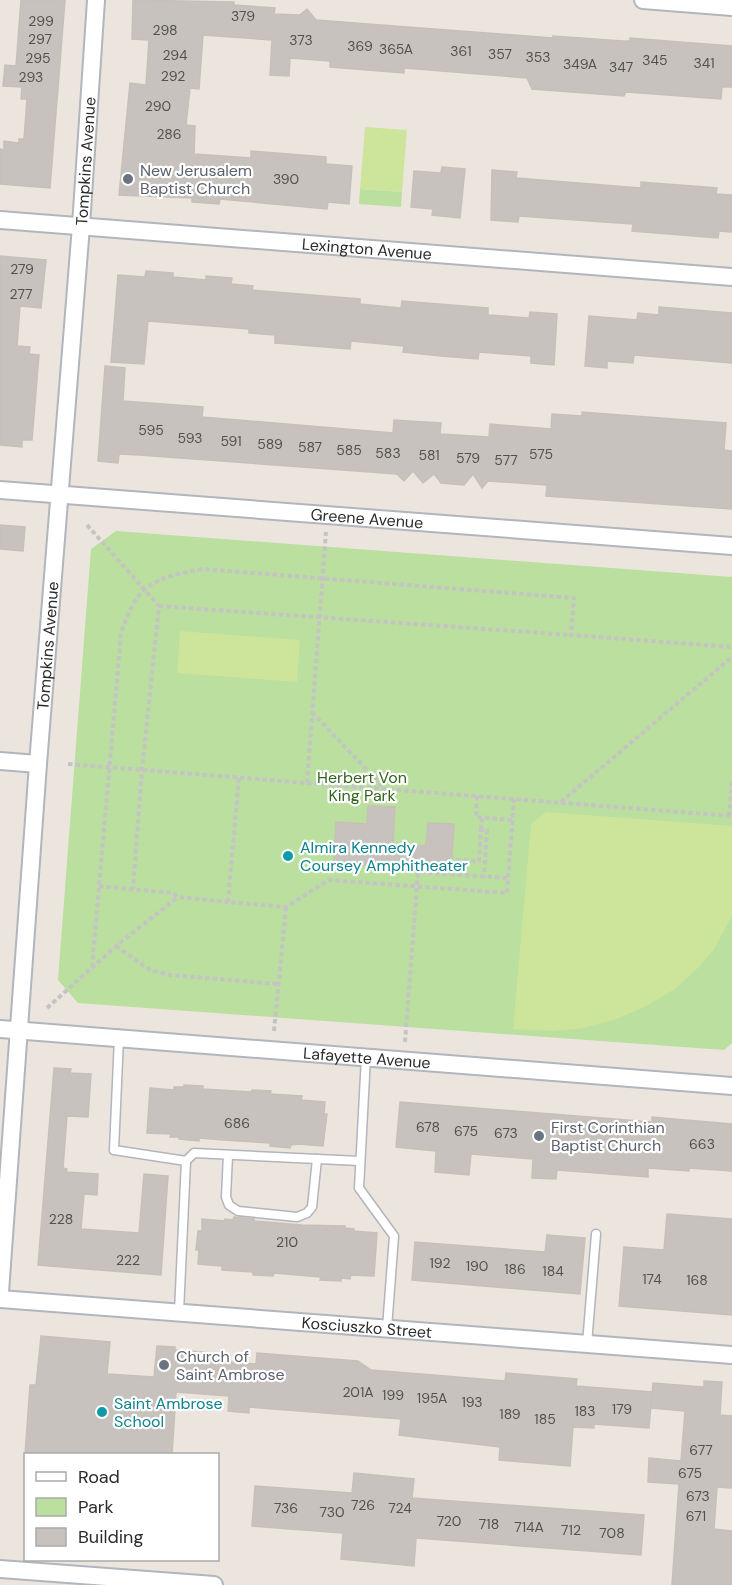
<svg xmlns="http://www.w3.org/2000/svg" width="732" height="1585" font-family="'DM Sans',sans-serif">
<style>
.green{fill:#badf9e}
.pitch{fill:#cce59b}
.building{fill:#c7c2bd;stroke:#c7c0b8;stroke-width:1.5}
.lines{fill:none;stroke-linecap:round;stroke-linejoin:round}
.service-casing{stroke:#b1b5bd;stroke-width:11}
.minor-casing{stroke:#b1b5bd;stroke-width:20}
.path{stroke:#c4c4c4;stroke-width:4;stroke-dasharray:4.5 3;stroke-linecap:butt}
.service{stroke:#fff;stroke-width:8}
.minor{stroke:#fff;stroke-width:16}
.worship-dot{fill:#6b7280;stroke:#fff;stroke-width:2}
.culture-dot{fill:#0f9aa8;stroke:#fff;stroke-width:2}
.labels{text-anchor:middle;dominant-baseline:central;stroke-width:4.5;stroke-linejoin:round;paint-order:stroke}
.number-label{font-size:14px;fill:#525150}
.street-label{font-size:16px;fill:#2b2b2b;stroke:#fff}
.worship-label{font-size:16px;fill:#5b616d;stroke:#fff;text-anchor:start}
.park-label{font-size:16px;fill:#34631f;stroke:#fff}
.culture-label{font-size:16px;fill:#0d838f;stroke:#fff;text-anchor:start}
</style>
<rect width="100%" height="100%" fill="#ece5de"/>
<!-- green -->
<g class="green">
<polygon points="360,189 402,192 401,207 359,204"/>
<polygon points="116,531 732,577 732,1043 724,1050 78,1003 58,980 91,549"/>
</g>
<!-- pitch -->
<g class="pitch">
<polygon points="365,127 407,130 402,192 360,189"/>
<polygon points="180,631 300,640 297,682 177,673"/>
<polygon points="546,812 732,826 732,916 713,951 696,970 675,989 646,1006 617,1019 584,1028 553,1031 513,1029 531,824"/>
</g>
<!-- building -->
<g class="building">
<polygon points="21,0 65,0 50,188 0,184 0,149 4,150 4,141 19,143 19,139 24,139 27,99 21,99 22,87 3,86 5,65 16,66"/>
<polygon points="133,0 234,2 234,5 275,8 274,14 300,15 307,9 316,20 553,38 553,36 623,41 630,41 630,38 732,46 732,87 722,87 721,99 626,92 624,96 532,89 527,78 404,68 404,73 330,67 330,61 290,58 289,76 270,75 272,40 203,35 199,89 190,88 186,125 195,126 194,154 251,158 251,151 326,157 326,164 352,166 349,204 328,202 327,209 220,199 219,204 192,202 192,198 119,195 130,83 146,85 149,40 132,39"/>
<polygon points="442,167 465,169 460,218 432,215 433,209 411,207 414,171 441,173"/>
<polygon points="492,170 517,172 516,178 641,188 641,182 717,188 716,194 732,195 732,232 719,231 718,238 632,231 633,224 519,216 518,222 491,220"/>
<polygon points="0,256 46,260 41,308 20,306 17,346 30,347 29,354 39,355 32,440 22,440 22,447 0,445"/>
<polygon points="146,271 173,273 173,277 206,280 206,276 232,278 231,284 253,286 252,290 360,299 360,304 401,308 402,301 488,308 488,315 529,318 530,312 557,314 554,365 531,363 531,356 479,352 478,359 441,356 403,352 404,346 351,341 350,349 275,343 275,335 249,333 249,329 148,321 144,364 111,362 118,275 145,277"/>
<polygon points="659,307 732,313 732,363 634,355 633,363 607,361 607,368 585,366 589,316 637,320 638,313 659,315"/>
<polygon points="105,366 125,368 123,401 203,407 202,417 393,433 394,420 441,423 440,434 489,437 490,424 551,429 552,414 582,416 582,412 726,423 724,450 732,451 732,509 546,496 547,485 488,481 482,488 473,474 464,485 441,483 434,474 423,483 413,471 404,481 397,474 139,455 119,454 118,463 98,461"/>
<polygon points="0,525 25,527 23,551 0,549"/>
<polygon points="368,806 395,807 393,844 426,846 428,823 454,824 451,871 334,863 336,822 367,824"/>
<polygon points="54,1068 71,1069 70,1073 91,1074 88,1117 67,1116 63,1168 67,1169 66,1172 98,1174 97,1195 84,1194 81,1229 139,1233 144,1174 168,1176 161,1275 38,1265"/>
<polygon points="184,1085 203,1086 203,1089 252,1092 252,1090 271,1091 270,1094 302,1096 301,1100 325,1102 324,1114 327,1114 323,1146 298,1144 291,1145 290,1148 270,1146 270,1143 223,1140 199,1138 199,1141 179,1139 179,1137 170,1137 171,1134 147,1133 150,1088 174,1090 174,1087 184,1087"/>
<polygon points="400,1102 652,1122 652,1117 732,1124 732,1171 689,1168 689,1171 648,1168 648,1177 557,1170 556,1179 532,1178 533,1159 471,1154 469,1175 435,1172 436,1151 396,1147"/>
<polygon points="667,1214 732,1219 732,1315 619,1306 624,1247 664,1250"/>
<polygon points="234,1217 254,1219 254,1221 302,1225 345,1226 345,1228 354,1229 354,1231 377,1233 374,1276 351,1275 350,1279 341,1278 341,1281 320,1280 321,1277 274,1273 273,1276 253,1275 253,1272 222,1270 222,1266 198,1264 199,1250 196,1250 198,1231 202,1231 202,1219 225,1221 225,1219 233,1220"/>
<polygon points="547,1235 585,1238 580,1294 412,1280 415,1242 545,1252"/>
<polygon points="41,1336 110,1342 107,1374 154,1377 157,1346 175,1347 175,1350 214,1353 213,1361 256,1364 257,1353 358,1361 371,1370 445,1376 505,1381 506,1373 577,1379 576,1386 652,1392 649,1428 594,1424 594,1428 573,1427 570,1466 499,1460 500,1447 399,1435 401,1419 249,1407 249,1413 228,1411 229,1396 176,1392 172,1455 25,1455 30,1385 36,1385"/>
<polygon points="704,1381 722,1382 720,1415 732,1416 732,1488 717,1487 714,1529 732,1531 732,1585 672,1585 679,1484 648,1482 649,1458 681,1461 685,1411 651,1408 653,1383 704,1387"/>
<polygon points="354,1473 414,1479 412,1498 644,1515 641,1555 416,1538 414,1566 341,1559 343,1533 252,1526 255,1486 352,1493"/>
</g>
<g class="lines">
<!-- service casing -->
<g class="service-casing">
<g id="service">
<polyline points="119,1038 114,1150 186,1161 179,1312"/>
<polyline points="366,1057 359,1188 394,1236 387,1328"/>
<polyline points="228,1155 226,1197 229,1205 238,1211 297,1217 307,1213 312,1207 317,1159"/>
<polyline points="186,1161 194,1153 360,1161"/>
<polyline points="587,1344 596,1234"/>
</g>
</g>
<!-- minor casing -->
<g class="minor-casing">
<g id="minor">
<polyline points="643,0 732,7"/>
<path id="s1" d="M 0,220 L 732,277"/>
<path id="s2" d="M 0,490 L 732,546"/>
<polyline points="0,761 38,764"/>
<path id="s3" d="M 0,1029 L 732,1086"/>
<path id="s4" d="M 0,1292 L 38,764 L 81,226 L 96,0"/>
<path id="s5" d="M 0,1299 L 732,1355"/>
<polyline points="0,1569 214,1585"/>
</g>
</g>
<!-- path -->
<g class="path">
<polyline points="87,525 159,606 142,770 133,889"/>
<polyline points="159,606 571,635"/>
<polyline points="312,712 385,789"/>
<polyline points="68,764 307,783 326,532"/>
<polyline points="239,778 228,902 286,907 329,880 507,893 514,799"/>
<polyline points="307,783 732,816"/>
<polyline points="477,796 476,817 512,820"/>
<polyline points="561,802 732,657"/>
<polyline points="729,816 732,779"/>
<polyline points="481,830 482,818"/>
<polyline points="456,860 479,861 481,830 487,830 484,877"/>
<polyline points="99,886 173,893 178,897 228,902"/>
<polyline points="116,946 150,970 170,975 277,984"/>
<path d="M 92,967 L 121,634 C 136,584 154,578 202,569 L 574,598 L 571,635 L 732,647"/>
<polyline points="47,1008 116,946 178,897"/>
<polyline points="274,1031 286,907"/>
<polyline points="405,1042 418,872 508,878"/>
</g>
<!-- service -->
<use href="#service" class="service"/>
<!-- minor -->
<use href="#minor" class="minor"/>
</g>
<!-- markers -->
<g class="worship-dot">
<circle cx="128" cy="179" r="6"/>
<circle cx="539" cy="1136" r="6"/>
<circle cx="164" cy="1365" r="6"/>
</g>
<g class="culture-dot">
<circle cx="288" cy="856" r="6"/>
<circle cx="102" cy="1412" r="6"/>
</g>
<g class="labels">
<!-- number labels -->
<g class="number-label">
<text x="243" y="16">379</text>
<text x="41" y="21">299</text>
<text x="165" y="30">298</text>
<text x="40" y="39">297</text>
<text x="301" y="40">373</text>
<text x="360" y="46">369</text>
<text x="396" y="49">365A</text>
<text x="461" y="51">361</text>
<text x="500" y="54">357</text>
<text x="175" y="55">294</text>
<text x="538" y="57">353</text>
<text x="38" y="58">295</text>
<text x="655" y="60">345</text>
<text x="704" y="63">341</text>
<text x="580" y="64">349A</text>
<text x="621" y="67">347</text>
<text x="173" y="76">292</text>
<text x="31" y="77">293</text>
<text x="158" y="106">290</text>
<text x="169" y="134">286</text>
<text x="286" y="179">390</text>
<text x="22" y="269">279</text>
<text x="21" y="294">277</text>
<text x="151" y="430">595</text>
<text x="190" y="438">593</text>
<text x="231" y="441">591</text>
<text x="270" y="444">589</text>
<text x="310" y="447">587</text>
<text x="349" y="450">585</text>
<text x="388" y="453">583</text>
<text x="541" y="454">575</text>
<text x="429" y="455">581</text>
<text x="468" y="458">579</text>
<text x="506" y="460">577</text>
<text x="237" y="1123">686</text>
<text x="428" y="1127">678</text>
<text x="466" y="1131">675</text>
<text x="506" y="1133">673</text>
<text x="702" y="1144">663</text>
<text x="61" y="1219">228</text>
<text x="287" y="1242">210</text>
<text x="128" y="1260">222</text>
<text x="440" y="1263">192</text>
<text x="477" y="1266">190</text>
<text x="515" y="1269">186</text>
<text x="553" y="1271">184</text>
<text x="652" y="1279">174</text>
<text x="697" y="1280">168</text>
<text x="358" y="1392">201A</text>
<text x="393" y="1395">199</text>
<text x="432" y="1398">195A</text>
<text x="472" y="1402">193</text>
<text x="622" y="1409">179</text>
<text x="585" y="1411">183</text>
<text x="510" y="1414">189</text>
<text x="545" y="1419">185</text>
<text x="701" y="1450">677</text>
<text x="690" y="1473">675</text>
<text x="698" y="1496">673</text>
<text x="363" y="1505">726</text>
<text x="286" y="1508">736</text>
<text x="400" y="1508">724</text>
<text x="332" y="1512">730</text>
<text x="696" y="1516">671</text>
<text x="449" y="1521">720</text>
<text x="489" y="1524">718</text>
<text x="529" y="1527">714A</text>
<text x="571" y="1530">712</text>
<text x="612" y="1533">708</text>
</g>
<!-- street labels -->
<g class="street-label">
<text stroke="none"><textPath href="#s4" startOffset="1134">Tompkins Avenue</textPath></text>
<text stroke="none"><textPath href="#s1" startOffset="368">Lexington Avenue</textPath></text>
<text stroke="none"><textPath href="#s2" startOffset="368">Greene Avenue</textPath></text>
<text stroke="none"><textPath href="#s4" startOffset="648">Tompkins Avenue</textPath></text>
<text stroke="none"><textPath href="#s3" startOffset="368">Lafayette Avenue</textPath></text>
<text stroke="none"><textPath href="#s5" startOffset="368">Kosciuszko Street</textPath></text>
</g>
<!-- worship labels -->
<g class="worship-label">
<text x="140" y="170">New Jerusalem<tspan x="140" dy="18">Baptist Church</tspan></text>
<text x="551" y="1127">First Corinthian<tspan x="551" dy="18">Baptist Church</tspan></text>
<text x="176" y="1356">Church of<tspan x="176" dy="18">Saint Ambrose</tspan></text>
</g>
<!-- park labels -->
<g class="park-label">
<text x="362" y="777">Herbert Von<tspan x="362" dy="18">King Park</tspan></text>
</g>
<!-- culture labels -->
<g class="culture-label">
<text x="300" y="847">Almira Kennedy<tspan x="300" dy="18">Coursey Amphitheater</tspan></text>
<text x="114" y="1403">Saint Ambrose<tspan x="114" dy="18">School</tspan></text>
</g>
</g>
<!-- legend -->
<rect x="24" y="1453" width="195" height="108" fill="#ffffff" stroke="#aaaaaa" stroke-width="1.5"/>
<rect x="36" y="1472" width="30" height="9" fill="#ffffff" stroke="#aaaaaa" stroke-width="1.5"/>
<text x="78" y="1483" font-size="18" fill="#2b2b2b">Road</text>
<rect x="36" y="1498" width="30" height="18" fill="#badf9e" stroke="#aaaaaa" stroke-width="1.5"/>
<text x="78" y="1513" font-size="18" fill="#2b2b2b">Park</text>
<rect x="36" y="1528" width="30" height="18" fill="#c7c2bd" stroke="#aaaaaa" stroke-width="1.5"/>
<text x="78" y="1543" font-size="18" fill="#2b2b2b">Building</text>
</svg>
